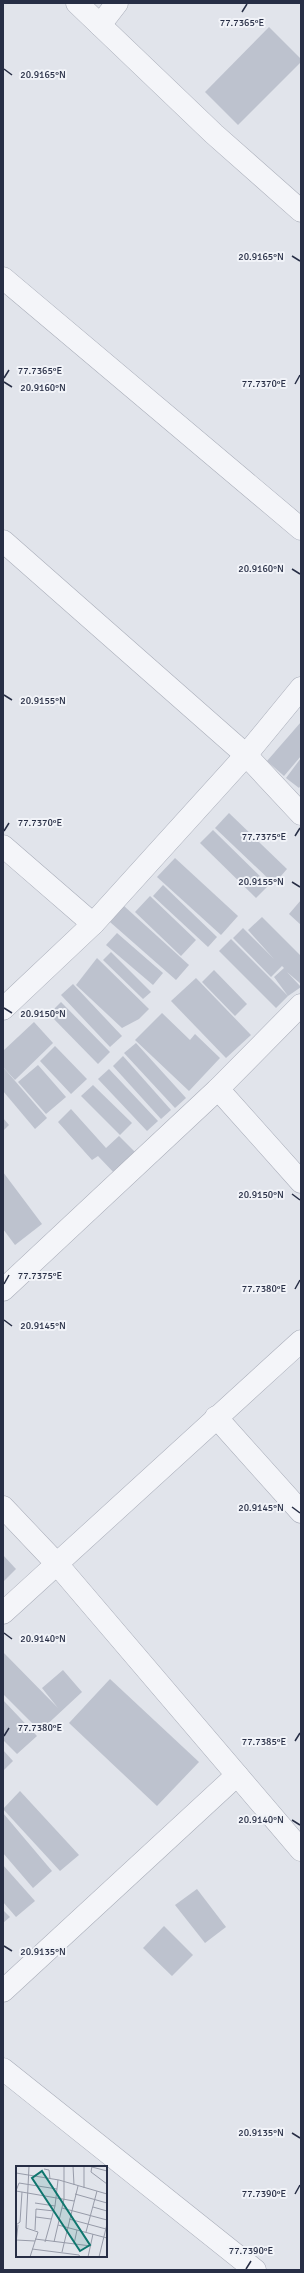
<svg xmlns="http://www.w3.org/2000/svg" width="304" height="2273" font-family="Signika,sans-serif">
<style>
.building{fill:#bdc2ce}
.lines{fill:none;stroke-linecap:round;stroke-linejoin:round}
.minor-casing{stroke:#a9adb9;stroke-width:23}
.minor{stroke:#f4f5f9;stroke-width:22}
.ticks{fill:none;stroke:#272e45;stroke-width:1.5}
.inset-road{fill:none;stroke:#979ba9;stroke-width:1}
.view{fill:#0f766e;fill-opacity:0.15;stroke:#0f766e;stroke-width:2}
.inset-edge{fill:none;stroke:#272e45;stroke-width:2}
.ticks-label{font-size:10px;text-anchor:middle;fill:#272e45;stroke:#f1f3f8;stroke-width:4;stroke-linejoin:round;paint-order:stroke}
</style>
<rect width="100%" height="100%" fill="#e1e4eb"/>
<!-- building -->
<g class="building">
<polygon points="269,27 301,59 301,62 238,125 205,92"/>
<polygon points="301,722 301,756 284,776 267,761"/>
<polygon points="301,758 301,785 299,788 286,778"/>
<polygon points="229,813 287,869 274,884 215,828"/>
<polygon points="213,830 269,885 256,898 200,843"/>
<polygon points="175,858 238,916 221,935 157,877"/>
<polygon points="163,885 217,937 208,947 153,896"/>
<polygon points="150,896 196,940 181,956 135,912"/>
<polygon points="301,900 301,925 289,914"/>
<polygon points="124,906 189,965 176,980 110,922"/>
<polygon points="262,917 301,956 301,984 287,972 301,987 288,996 276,1008 219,951 231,939 288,996 274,977 284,968 282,966 271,977 233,938 243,928 274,959 248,930"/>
<polygon points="117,933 163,973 153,985 106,945"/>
<polygon points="111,952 151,992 143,999 103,960"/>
<polygon points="97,958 149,1009 139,1019 122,1028 76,985"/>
<polygon points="214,970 247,1004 235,1016 202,982"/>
<polygon points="196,978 251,1035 226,1058 171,1001"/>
<polygon points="73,984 122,1036 110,1047 61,995"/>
<polygon points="61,1002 110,1052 98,1064 49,1014"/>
<polygon points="162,1013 190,1040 195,1034 220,1058 189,1091 135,1040"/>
<polygon points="34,1022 53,1043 15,1080 3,1067 3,1051"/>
<polygon points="136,1043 186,1098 175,1108 124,1053"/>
<polygon points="55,1046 87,1079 71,1094 40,1061"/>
<polygon points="123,1056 171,1110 161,1119 113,1066"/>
<polygon points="38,1065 66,1097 46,1114 18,1082"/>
<polygon points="3,1067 47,1118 35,1129 3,1091"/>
<polygon points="109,1069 158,1121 147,1131 98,1079"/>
<polygon points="93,1085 132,1123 120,1135 81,1096"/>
<polygon points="71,1109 106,1148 119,1136 139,1156 118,1177 98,1156 92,1160 58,1122"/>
<polygon points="3,1118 9,1125 3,1131"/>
<polygon points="3,1172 42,1224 15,1245 3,1229"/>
<polygon points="3,1555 16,1569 3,1582"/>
<polygon points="3,1652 58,1708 42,1688 63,1670 82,1692 40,1731 3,1694"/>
<polygon points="110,1679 199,1762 157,1806 69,1723"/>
<polygon points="3,1700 37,1736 17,1754 3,1740"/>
<polygon points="3,1750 13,1761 3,1771"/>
<polygon points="20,1791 79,1855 60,1871 3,1809"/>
<polygon points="3,1813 52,1871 33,1888 3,1853"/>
<polygon points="3,1865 35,1901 16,1917 3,1902"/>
<polygon points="197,1889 226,1927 205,1943 175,1905"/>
<polygon points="3,1910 10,1917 3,1923"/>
<polygon points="164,1926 193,1955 172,1976 143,1948"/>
</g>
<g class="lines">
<!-- minor casing -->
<g class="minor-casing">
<g id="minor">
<polyline points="77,3 214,134 301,211"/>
<polyline points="100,25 117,3"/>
<polyline points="3,278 301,529"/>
<polyline points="3,541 246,755 301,814"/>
<polyline points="3,846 93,924"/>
<polyline points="3,1009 93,924 246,755 301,688"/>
<polyline points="218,1089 301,1182"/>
<polyline points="3,1290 218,1089 301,1005"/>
<polyline points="216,1417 301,1512"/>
<polyline points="3,1507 57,1564 301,1850"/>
<polyline points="3,1613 301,1341"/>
<polyline points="3,1991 237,1775"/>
<polyline points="3,2069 255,2270"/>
</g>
</g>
<!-- minor -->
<use href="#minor" class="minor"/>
</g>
<!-- ticks -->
<path class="ticks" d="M 242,12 L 247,4M 4,69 L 12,75M 292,256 L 300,261M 4,378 L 9,370M 4,382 L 12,387M 295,384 L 300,375M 292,569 L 300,574M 4,695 L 12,700M 4,831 L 9,823M 295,836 L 300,828M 292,882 L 300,887M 4,1008 L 12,1013M 292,1194 L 300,1200M 4,1284 L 9,1275M 295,1289 L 300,1280M 4,1320 L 12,1326M 292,1507 L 300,1513M 4,1633 L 12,1639M 4,1736 L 9,1728M 295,1741 L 300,1733M 292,1820 L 300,1825M 4,1946 L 12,1951M 292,2133 L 300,2138M 295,2194 L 300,2185M 246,2269 L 251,2261"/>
<!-- overview -->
<g transform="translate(16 2166)">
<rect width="91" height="91" fill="#e1e4eb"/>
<path class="inset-road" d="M 13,0 L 10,62 L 22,66 L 14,91M 57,0 L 58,19M 68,0 L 68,22M 76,0 L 75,6 L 91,18M 76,1 L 91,5M 28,3 L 33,4 L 34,13M 0,7 L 43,14 L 91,28M 0,25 L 58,35M 0,25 L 3,17 L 41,23M 59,28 L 91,37M 19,37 L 39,40M 77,41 L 91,45M 46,42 L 91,54M 20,51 L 35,53M 53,53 L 90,63M 0,59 L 4,56 L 6,26M 42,59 L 91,72M 19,64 L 20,43 L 38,45M 70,66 L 81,25M 19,73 L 75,80M 0,74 L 19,75M 29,76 L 39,40 L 42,14M 38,76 L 48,33 L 48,0M 0,78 L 2,59M 58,78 L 61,64M 16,83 L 63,89 L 64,91M 46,86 L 62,20M 72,91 L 77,68M 83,91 L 91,58"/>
<path class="view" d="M 26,5 L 74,79 L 64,85 L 16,12 Z"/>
<rect width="91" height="91" class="inset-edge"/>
</g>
<g class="ticks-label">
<text x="242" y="26">77.7365°E</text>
<text x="43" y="78">20.9165°N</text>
<text x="261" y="260">20.9165°N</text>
<text x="40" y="374">77.7365°E</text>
<text x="264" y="387">77.7370°E</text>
<text x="43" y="391">20.9160°N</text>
<text x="261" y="572">20.9160°N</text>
<text x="43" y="704">20.9155°N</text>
<text x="40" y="826">77.7370°E</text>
<text x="264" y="840">77.7375°E</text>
<text x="261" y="885">20.9155°N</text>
<text x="43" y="1017">20.9150°N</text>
<text x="261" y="1198">20.9150°N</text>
<text x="40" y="1279">77.7375°E</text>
<text x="264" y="1292">77.7380°E</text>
<text x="43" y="1329">20.9145°N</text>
<text x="261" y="1511">20.9145°N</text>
<text x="43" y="1642">20.9140°N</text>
<text x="40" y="1731">77.7380°E</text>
<text x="264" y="1745">77.7385°E</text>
<text x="261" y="1823">20.9140°N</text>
<text x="43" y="1955">20.9135°N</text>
<text x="261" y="2136">20.9135°N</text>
<text x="264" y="2197">77.7390°E</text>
<text x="251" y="2254">77.7390°E</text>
</g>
<!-- border -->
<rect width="304" height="2273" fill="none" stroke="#272e45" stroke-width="8"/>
</svg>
